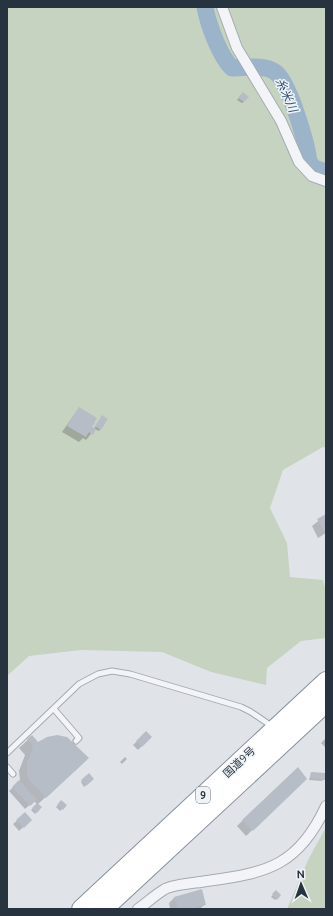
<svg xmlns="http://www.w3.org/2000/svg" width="333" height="916" font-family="Ubuntu,'Noto Sans JP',sans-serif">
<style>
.green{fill:#c7d3c1}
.shadow{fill:#0003}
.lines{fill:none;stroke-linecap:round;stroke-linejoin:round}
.river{stroke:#9bb4c9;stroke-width:17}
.building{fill:#b7bdc6}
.lane-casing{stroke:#a5abb3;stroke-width:7}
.street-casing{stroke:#a5abb3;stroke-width:12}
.highway-casing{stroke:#87929f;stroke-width:20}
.lane{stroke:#f2f4f7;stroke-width:5}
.street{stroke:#f2f4f7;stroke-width:10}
.highway{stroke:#fff;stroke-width:18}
.labels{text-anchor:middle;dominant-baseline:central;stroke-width:3;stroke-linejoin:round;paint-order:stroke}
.shield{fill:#eff3f6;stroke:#646d77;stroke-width:1}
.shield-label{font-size:10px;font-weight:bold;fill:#283340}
.street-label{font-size:11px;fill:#283340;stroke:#eff3f6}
.water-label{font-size:12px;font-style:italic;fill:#325474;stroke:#eff3f6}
</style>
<rect width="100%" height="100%" fill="#e0e4e9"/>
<!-- green -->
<g class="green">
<polygon points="7,7 326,7 326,448 323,447 283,470 270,508 287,543 290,577 323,580 326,591 326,638 301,641 267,668 266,685 211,672 162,652 81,650 29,656 7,676"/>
<polygon points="326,827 326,909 287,909 308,860"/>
</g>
<!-- shadow -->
<g class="shadow">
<polygon points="241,95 244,102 242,103 237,100"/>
<polygon points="79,408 91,427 94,429 101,418 107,419 99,431 95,429 86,440 83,438 79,442 62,432"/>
<polygon points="326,515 326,533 318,538 312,526"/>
<polygon points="146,733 151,737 138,750 133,745"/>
<polygon points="32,736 37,743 80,766 38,804 41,807 35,814 31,810 37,804 34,801 25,809 9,791 20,781 19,771 25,755 19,748"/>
<polygon points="326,738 326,748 321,743"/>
<polygon points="125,757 127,759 122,764 120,762"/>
<polygon points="311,773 324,779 322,781 309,780"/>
<polygon points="89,775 93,779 84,787 81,782"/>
<polygon points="300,785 246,836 237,826 243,820"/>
<polygon points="62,801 66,805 60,811 56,807"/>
<polygon points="25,814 31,820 19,831 13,824"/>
<polygon points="276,892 280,895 275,900 271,897"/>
<polygon points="175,897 205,904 200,909 170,909 169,903"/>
</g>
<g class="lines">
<!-- river -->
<path class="river" d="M 205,7 C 208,24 220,57 232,68 C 245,68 264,64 275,72 C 289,81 307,144 309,162 L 314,168 L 326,172"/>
</g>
<!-- building -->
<g class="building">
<polygon points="243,92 249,97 244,102 238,98"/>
<polygon points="79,407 97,418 92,427 96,429 93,435 89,432 86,437 67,426"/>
<polygon points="102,415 108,419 101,430 95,426"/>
<polygon points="326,514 326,532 325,533 317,519"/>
<polygon points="146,731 152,737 142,747 136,741"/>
<polygon points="32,735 38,742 47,737 57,735 67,737 89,758 46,798 29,780 27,774 27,763 33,746 27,739"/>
<polygon points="298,767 307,779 253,831 242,820"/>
<polygon points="311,772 326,773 325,780 310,778"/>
<polygon points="89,773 94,779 86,786 81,780"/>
<polygon points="19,780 37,800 30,806 12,787"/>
<polygon points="61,800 67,805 63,810 57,805"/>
<polygon points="37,803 42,807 37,813 32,808"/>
<polygon points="25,812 32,820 24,828 16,820"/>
<polygon points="202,889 206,905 189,909 178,909 174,897"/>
<polygon points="276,890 281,895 277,900 272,894"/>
</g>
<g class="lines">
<!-- lane casing -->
<g class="lane-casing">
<g id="lane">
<polyline points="54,709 79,738 76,741"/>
<polyline points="7,753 79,684 98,674 112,671 130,674 241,707 251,712 273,727"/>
<polyline points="7,767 13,774"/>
</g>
</g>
<!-- street casing -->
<g class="street-casing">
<g id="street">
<polyline points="222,7 237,48 281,121 299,162 312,176 326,181"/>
<path d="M 138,909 C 147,903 156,894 165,889 C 175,884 196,883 207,881 C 268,873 299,865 326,806"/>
</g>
</g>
<!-- highway casing -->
<g class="highway-casing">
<g id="highway">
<polyline points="81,909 326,681"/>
<polyline points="104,909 326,703"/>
</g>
</g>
<!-- lane -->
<use href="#lane" class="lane"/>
<!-- street -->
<use href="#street" class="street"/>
<!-- highway -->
<use href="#highway" class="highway"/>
</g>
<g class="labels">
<!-- shield labels -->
<rect class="shield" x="196" y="787" width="14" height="16" rx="3"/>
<g class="shield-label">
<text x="203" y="795">9</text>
</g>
<!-- street labels -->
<g class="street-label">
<text transform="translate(239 762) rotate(-43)">国道9号</text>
</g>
<!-- water labels -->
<g class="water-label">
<text transform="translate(287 95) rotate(66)">糸米川</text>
</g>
</g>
<!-- border -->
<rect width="333" height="916" fill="none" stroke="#283340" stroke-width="16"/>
<!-- north arrow -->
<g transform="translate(301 884) rotate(358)" stroke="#eff3f6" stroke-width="3" paint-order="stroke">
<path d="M0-3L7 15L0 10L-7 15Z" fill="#283340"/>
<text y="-6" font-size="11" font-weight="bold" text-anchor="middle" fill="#283340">N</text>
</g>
</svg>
